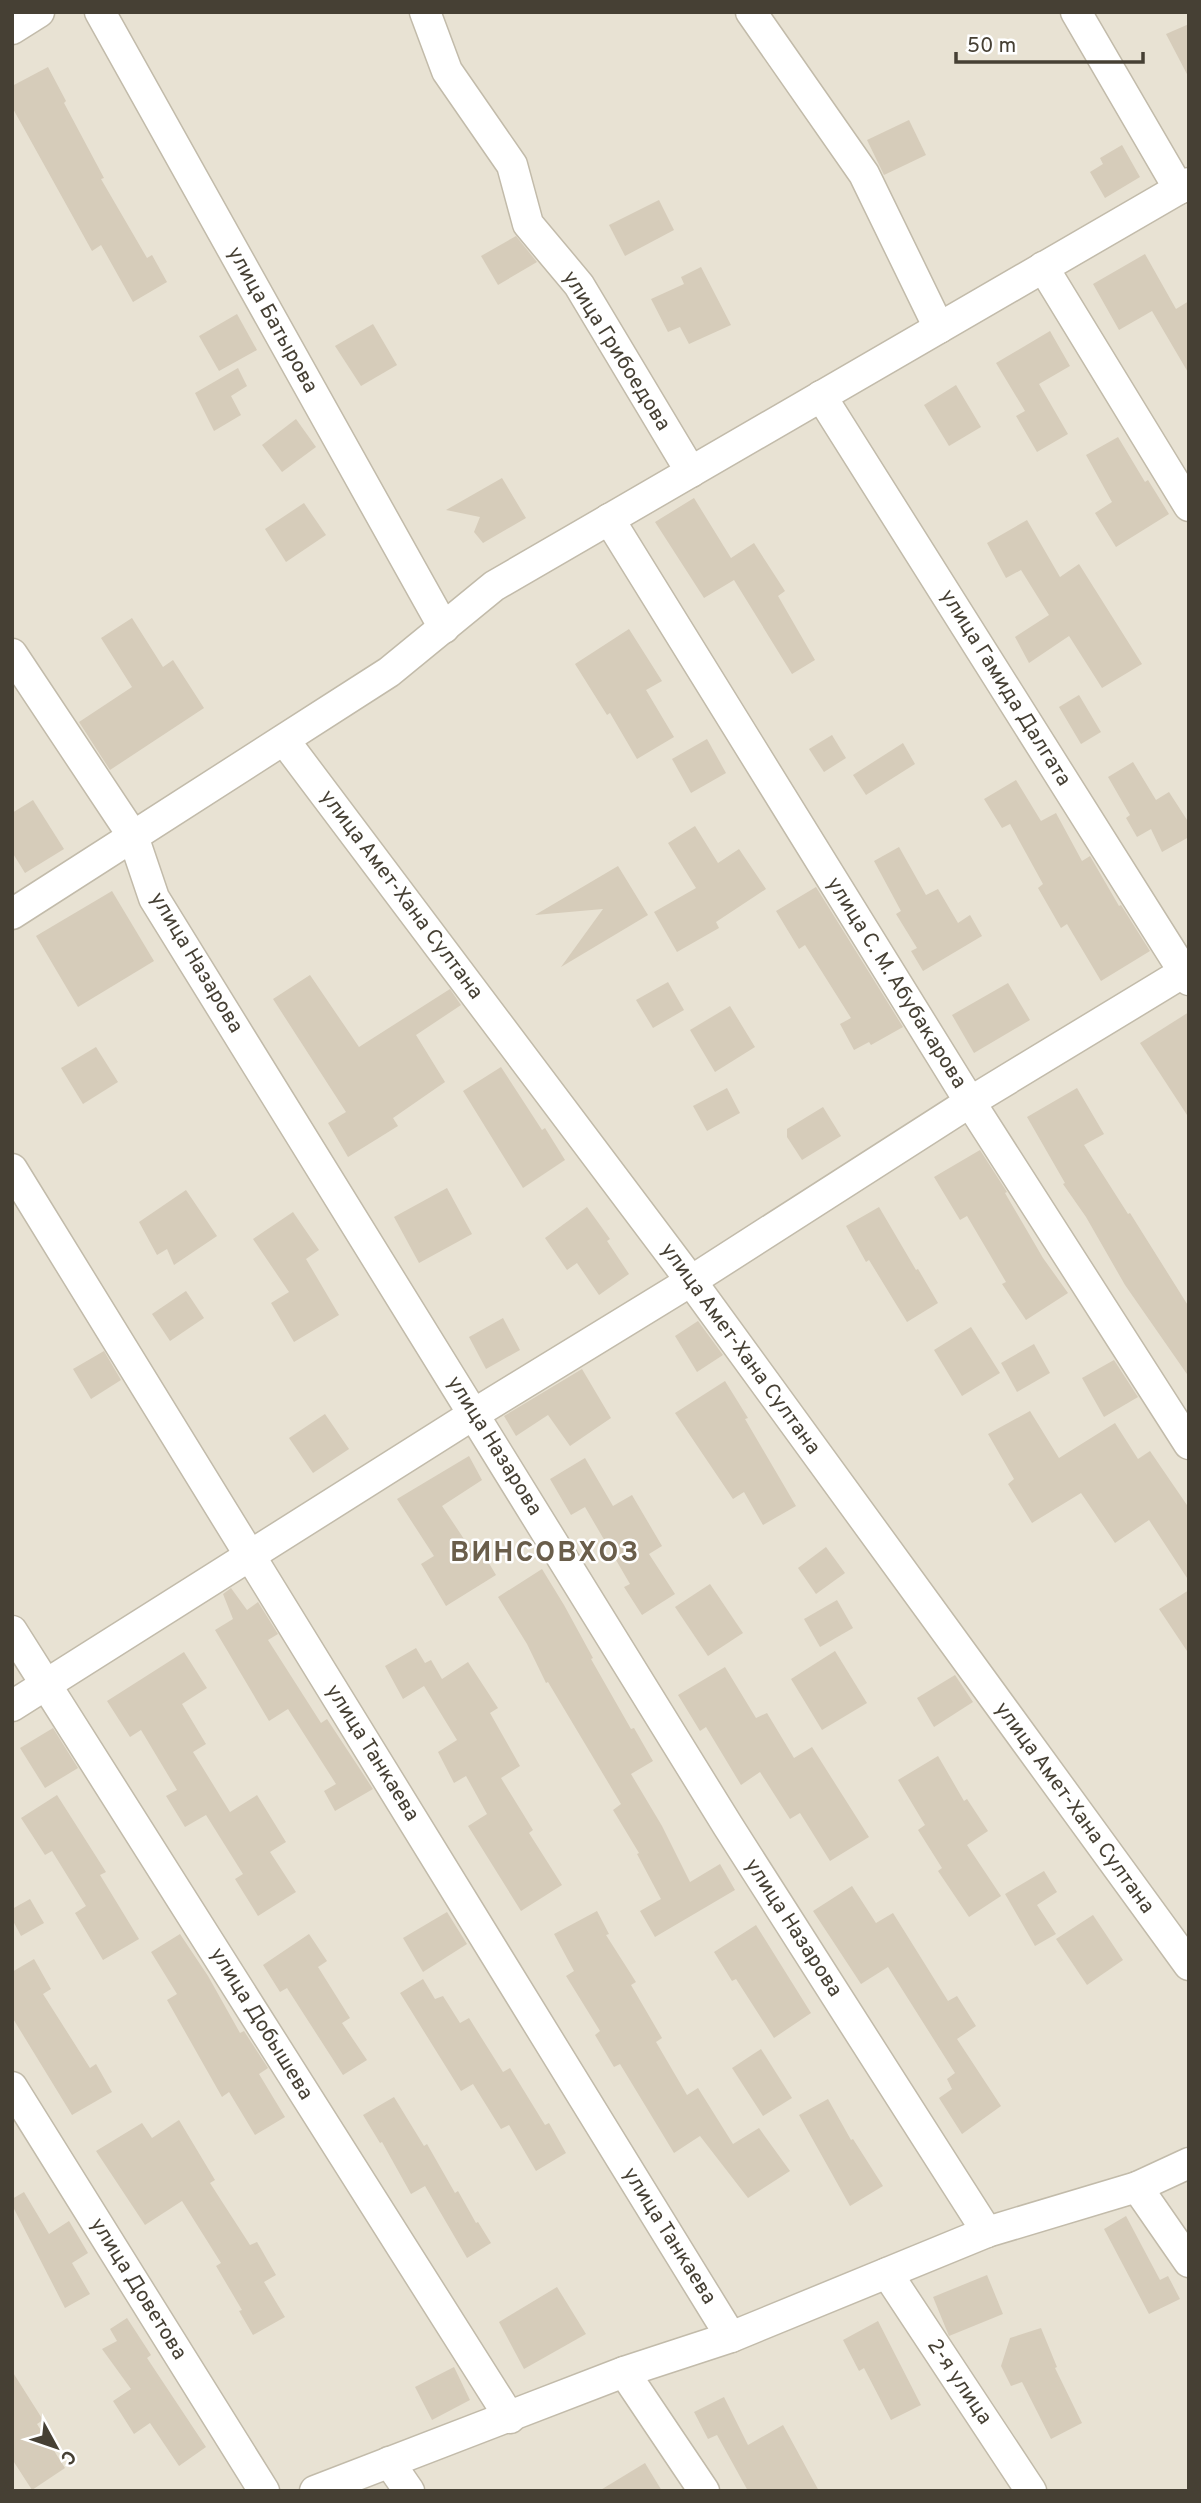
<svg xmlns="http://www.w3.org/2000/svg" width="1201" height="2503" font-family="Overpass,sans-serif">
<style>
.residential{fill:#e8e2d3}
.building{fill:#d6ccba}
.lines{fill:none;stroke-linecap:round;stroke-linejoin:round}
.minor-casing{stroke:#c2bbaa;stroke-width:33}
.minor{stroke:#fff;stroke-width:30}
.labels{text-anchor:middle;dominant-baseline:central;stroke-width:5;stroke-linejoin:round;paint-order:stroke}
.street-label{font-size:21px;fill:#464034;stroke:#fff}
.district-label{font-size:28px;font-weight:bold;letter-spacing:2px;fill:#6a5e4b;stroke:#fff}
</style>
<rect width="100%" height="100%" fill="#f3f0e5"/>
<!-- residential -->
<rect class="residential" x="12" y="12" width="1177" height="2479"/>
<!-- building -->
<g class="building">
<polygon points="1189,24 1189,78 1166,34"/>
<polygon points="48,67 66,101 64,103 104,178 101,179 147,258 152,255 167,282 133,302 101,245 92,251 12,107 12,86"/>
<polygon points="909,120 926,155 884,175 867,140"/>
<polygon points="1122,145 1140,177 1105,198 1090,172 1103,164 1100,158"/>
<polygon points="659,200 674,230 625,256 609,225"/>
<polygon points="516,236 537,262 498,285 481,256"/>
<polygon points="1145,254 1176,309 1189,301 1189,374 1152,311 1119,330 1093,284"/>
<polygon points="701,267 731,325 689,344 680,327 668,332 651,299 684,284 681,277"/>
<polygon points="237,314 257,350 219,371 199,336"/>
<polygon points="373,324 397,365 361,386 335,346"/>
<polygon points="1050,331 1070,366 1039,384 1068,434 1037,452 1016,416 1025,411 996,363"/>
<polygon points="238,368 247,386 231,396 241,415 214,431 195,393"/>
<polygon points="956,385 981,427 949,446 924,405"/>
<polygon points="296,419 316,447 282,472 262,445"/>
<polygon points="1118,437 1145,482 1148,480 1169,514 1116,547 1095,513 1112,502 1086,455"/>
<polygon points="502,478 526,518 483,543 474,532 480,517 446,510"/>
<polygon points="694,498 731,558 754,543 785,591 778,596 815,660 792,674 734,580 704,598 655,522"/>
<polygon points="304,503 326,535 286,562 265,529"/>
<polygon points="1027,520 1060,577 1079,564 1142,664 1102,688 1069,636 1029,663 1015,637 1049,615 1021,570 1006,578 987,543"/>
<polygon points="132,618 163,667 173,660 204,708 110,770 79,722 132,687 101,638"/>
<polygon points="629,629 662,681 646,690 674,737 637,759 610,713 607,715 575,664"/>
<polygon points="1079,695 1101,732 1081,744 1059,707"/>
<polygon points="832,735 846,758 824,772 809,749"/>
<polygon points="707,739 726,773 691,793 672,759"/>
<polygon points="903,743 915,764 866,795 853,775"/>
<polygon points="1133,762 1156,800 1169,792 1189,823 1189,837 1162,852 1151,829 1137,837 1126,818 1130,815 1108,777"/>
<polygon points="1016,780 1041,821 1056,813 1082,861 1090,856 1119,906 1121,905 1150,951 1101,981 1067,924 1061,928 1038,888 1043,884 1010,824 1002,828 984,799"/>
<polygon points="33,800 64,849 25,873 12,852 12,813"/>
<polygon points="695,826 718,863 739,849 766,889 716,922 719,928 677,952 654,912 696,888 668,843"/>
<polygon points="899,847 926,895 938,889 958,923 970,915 982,936 923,971 911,951 917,948 896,914 901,911 874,861"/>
<polygon points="618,866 648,915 561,967 603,909 535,915"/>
<polygon points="816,887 903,1027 871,1045 869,1042 854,1050 840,1024 851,1018 805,945 799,949 776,911"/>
<polygon points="112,891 154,961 78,1007 36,936"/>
<polygon points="310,975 359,1047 450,989 461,1005 416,1035 445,1082 393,1118 398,1126 348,1157 328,1123 346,1112 273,999"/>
<polygon points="668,982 684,1010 653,1028 636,1000"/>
<polygon points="1008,983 1030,1020 974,1053 952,1015"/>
<polygon points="730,1006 755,1047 715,1072 690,1030"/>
<polygon points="1189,1012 1189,1118 1140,1043"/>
<polygon points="96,1047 118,1082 83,1104 61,1068"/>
<polygon points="501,1067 542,1130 545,1128 565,1160 523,1188 463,1091"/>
<polygon points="727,1088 740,1113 707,1131 693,1106"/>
<polygon points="1077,1088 1104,1134 1084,1145 1128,1214 1130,1213 1189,1307 1189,1377 1125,1285 1086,1217 1063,1184 1065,1183 1027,1117"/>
<polygon points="823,1107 841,1136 802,1160 787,1137 787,1129"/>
<polygon points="980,1150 1007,1192 1005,1193 1043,1258 1068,1293 1026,1320 1002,1284 1006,1282 967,1216 960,1220 934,1177"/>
<polygon points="447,1188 472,1234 419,1263 394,1217"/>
<polygon points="186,1190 217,1236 174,1265 167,1249 157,1255 139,1222"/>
<polygon points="587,1207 610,1239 607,1241 629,1274 599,1295 577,1263 567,1270 545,1238"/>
<polygon points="879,1207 916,1270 918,1269 938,1303 907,1322 869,1260 866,1262 846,1226"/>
<polygon points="293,1212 319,1250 306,1259 339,1315 294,1342 271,1303 289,1292 253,1239"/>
<polygon points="186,1291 204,1318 170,1341 152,1314"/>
<polygon points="503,1318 520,1350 486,1369 469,1337"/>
<polygon points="698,1321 723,1355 697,1372 675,1336"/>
<polygon points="971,1327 1000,1373 962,1396 934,1350"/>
<polygon points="1034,1344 1050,1373 1017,1392 1001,1363"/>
<polygon points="104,1351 121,1380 91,1399 73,1369"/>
<polygon points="1114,1360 1138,1397 1104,1417 1082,1378"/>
<polygon points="582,1369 611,1418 570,1446 548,1415 516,1436 504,1416"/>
<polygon points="725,1381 748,1418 745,1419 796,1506 763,1525 744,1492 733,1499 675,1413"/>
<polygon points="1030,1411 1059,1458 1115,1423 1138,1459 1150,1451 1189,1508 1189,1581 1149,1520 1115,1543 1081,1493 1032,1523 1008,1484 1014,1479 988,1434"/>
<polygon points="325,1414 349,1449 313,1473 289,1438"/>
<polygon points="469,1456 482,1480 442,1506 468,1545 475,1540 496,1575 446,1606 421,1564 434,1556 397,1499"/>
<polygon points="585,1458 613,1506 632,1495 662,1546 649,1554 675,1594 642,1615 624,1587 630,1584 585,1507 571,1515 550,1479"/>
<polygon points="826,1547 845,1573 816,1594 798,1568"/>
<polygon points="542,1569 564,1605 593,1658 591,1659 631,1729 634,1728 653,1761 631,1774 662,1826 690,1882 720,1864 735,1890 655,1937 640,1911 661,1899 637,1854 639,1853 613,1810 621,1804 548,1682 546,1683 527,1644 498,1597"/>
<polygon points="710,1584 743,1633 708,1656 675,1607"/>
<polygon points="231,1588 247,1610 258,1602 278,1634 268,1640 321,1723 327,1719 373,1789 335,1811 324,1791 336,1784 288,1709 269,1721 215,1630 233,1619 223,1594"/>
<polygon points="1189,1590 1189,1654 1159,1609"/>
<polygon points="837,1600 853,1628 820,1647 804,1619"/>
<polygon points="416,1648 425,1663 431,1660 442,1679 468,1662 498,1708 490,1713 520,1766 501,1778 533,1830 529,1833 562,1885 521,1911 468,1826 487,1814 466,1776 454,1783 438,1752 457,1740 424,1686 403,1699 385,1666"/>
<polygon points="835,1651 867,1703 822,1730 791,1679"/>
<polygon points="184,1652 207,1688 182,1704 206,1744 193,1752 230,1812 257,1795 286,1842 270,1852 296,1892 258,1916 235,1879 243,1874 206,1815 185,1827 166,1796 177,1790 141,1730 130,1737 107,1701"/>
<polygon points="725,1667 756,1718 767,1713 794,1758 812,1747 869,1837 830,1861 800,1813 790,1819 760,1772 741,1785 706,1727 700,1731 678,1695"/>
<polygon points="955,1675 973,1702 934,1727 917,1698"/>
<polygon points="53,1728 78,1768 45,1788 20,1748"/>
<polygon points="938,1756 964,1801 967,1799 988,1831 967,1845 1001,1896 969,1917 938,1871 942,1868 918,1830 925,1825 898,1780"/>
<polygon points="57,1795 106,1872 100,1875 139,1939 103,1960 75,1913 86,1906 52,1851 45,1855 21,1818"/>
<polygon points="1044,1871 1057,1892 1037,1905 1056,1934 1035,1946 1005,1894"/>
<polygon points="852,1886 876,1923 893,1913 948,2001 957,1996 976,2026 957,2039 1001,2106 962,2134 939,2098 952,2089 947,2079 955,2073 888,1967 861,1984 813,1911"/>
<polygon points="30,1899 44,1923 21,1936 12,1919 12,1909"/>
<polygon points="597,1911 609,1934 606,1935 636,1982 631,1985 662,2038 656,2042 687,2095 698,2088 733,2144 759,2128 790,2171 748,2198 700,2136 674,2153 620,2064 614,2067 595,2035 600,2031 566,1976 574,1971 554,1934"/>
<polygon points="447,1912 467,1944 423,1972 403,1938"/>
<polygon points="1093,1915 1123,1960 1087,1985 1056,1939"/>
<polygon points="756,1925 811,2013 774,2038 736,1979 732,1981 714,1952"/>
<polygon points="180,1934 208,1976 240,2033 244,2031 268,2068 259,2074 285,2117 255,2135 229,2092 222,2097 167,2000 177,1994 151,1952"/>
<polygon points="309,1934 327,1961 318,1967 350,2018 342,2023 367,2060 343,2075 287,1988 280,1992 263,1965"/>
<polygon points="34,1959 51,1989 43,1994 90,2068 96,2064 112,2092 72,2115 12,2017 12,1972"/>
<polygon points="423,1979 435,1999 443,1996 460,2023 469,2018 503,2072 510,2068 545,2125 549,2123 566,2153 536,2171 509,2125 501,2129 473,2084 461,2091 400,1993"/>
<polygon points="761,2049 792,2098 763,2116 732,2068"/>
<polygon points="394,2097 424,2146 427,2144 455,2193 458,2191 476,2223 478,2222 491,2243 467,2258 425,2186 411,2194 382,2142 380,2143 363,2115"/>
<polygon points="828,2099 851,2140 853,2139 883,2186 850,2206 799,2115"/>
<polygon points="179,2120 215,2180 210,2183 250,2245 257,2242 276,2275 264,2282 285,2317 253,2335 239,2311 242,2310 216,2266 221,2263 182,2201 145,2225 96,2151 142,2123 152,2138"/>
<polygon points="24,2192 49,2234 69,2221 88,2253 72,2263 90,2294 65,2308 12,2205 12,2199"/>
<polygon points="1126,2216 1160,2280 1168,2276 1180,2299 1149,2314 1104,2229"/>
<polygon points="987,2275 1003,2314 949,2336 933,2297"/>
<polygon points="557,2287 586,2334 524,2369 499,2322"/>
<polygon points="127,2318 151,2355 147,2358 206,2447 179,2466 150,2423 134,2434 113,2401 131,2389 102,2349 117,2341 110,2329"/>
<polygon points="878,2321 921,2405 891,2420 864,2368 859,2371 843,2340"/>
<polygon points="1041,2328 1057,2367 1055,2368 1082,2423 1051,2439 1022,2382 1011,2386 1001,2366 1010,2338"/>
<polygon points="454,2367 470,2400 432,2420 415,2387"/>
<polygon points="12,2371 43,2420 37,2424 65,2468 32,2490 12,2459"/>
<polygon points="724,2397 748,2445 783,2425 819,2491 748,2491 717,2435 708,2439 694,2412"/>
<polygon points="645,2463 662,2491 599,2491"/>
</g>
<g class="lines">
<!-- minor casing -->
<g class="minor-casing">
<g id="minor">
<polyline points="100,12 444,628"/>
<polyline points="425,12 447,71 512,165 528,224 579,285 691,472"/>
<polyline points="751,12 864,174 939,328"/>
<polyline points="1076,12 1179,189"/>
<polyline points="12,29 39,12"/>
<polyline points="1043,267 1189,506"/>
<polyline points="821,396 1189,980"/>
<polyline points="609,519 970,1102 1189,1444"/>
<polyline points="12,654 133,836 154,898 728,1826 987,2232"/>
<polyline points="284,740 691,1281 1189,1965"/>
<polyline points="12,914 389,672 494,586 1189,183"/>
<polyline points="12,1169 731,2337"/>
<polyline points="12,1631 510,2418"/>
<polyline points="12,1706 474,1414 691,1281 970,1102 1189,969"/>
<polyline points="12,2087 264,2491"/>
<polyline points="1137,2187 1189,2262"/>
<polyline points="887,2273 1031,2491"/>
<polyline points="624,2372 704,2491"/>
<polyline points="389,2462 409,2491"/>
<polyline points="315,2491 624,2372 731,2337 987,2232 1137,2187 1189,2163"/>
</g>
</g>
<!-- minor -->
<use href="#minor" class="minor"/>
</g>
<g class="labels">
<!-- street labels -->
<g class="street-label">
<text transform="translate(272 320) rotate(61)">улица Батырова</text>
<text transform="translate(616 351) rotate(58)">улица Грибоедова</text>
<text transform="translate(1005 688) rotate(58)">улица Гамида Далгата</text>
<text transform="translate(401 895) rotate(53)">улица Амет-Хана Султана</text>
<text transform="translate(196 963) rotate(59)">улица Назарова</text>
<text transform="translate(896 983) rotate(58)">улица С. М. Абубакарова</text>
<text transform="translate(740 1349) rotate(54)">улица Амет-Хана Султана</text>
<text transform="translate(494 1446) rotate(58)">улица Назарова</text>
<text transform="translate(372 1753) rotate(58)">улица Танкаева</text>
<text transform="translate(1074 1808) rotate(54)">улица Амет-Хана Султана</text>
<text transform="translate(793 1928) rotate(57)">улица Назарова</text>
<text transform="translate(261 2024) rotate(58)">улица Добышева</text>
<text transform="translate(669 2236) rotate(58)">улица Танкаева</text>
<text transform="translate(138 2289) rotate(58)">улица Доветова</text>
<text transform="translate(959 2382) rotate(56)">2-я улица</text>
</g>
<!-- district labels -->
<g class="district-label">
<text x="545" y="1554">ВИНСОВХОЗ</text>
</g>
</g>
<!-- border -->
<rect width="1201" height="2503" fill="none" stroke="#464034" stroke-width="28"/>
<!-- north arrow -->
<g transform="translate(56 2447) rotate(130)" stroke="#ffffff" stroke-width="5" paint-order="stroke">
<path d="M0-5L12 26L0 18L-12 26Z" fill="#464034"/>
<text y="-10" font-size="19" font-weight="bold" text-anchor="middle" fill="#464034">С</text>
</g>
<!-- scale -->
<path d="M956 52v10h187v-10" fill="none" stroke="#464034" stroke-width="3.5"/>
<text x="967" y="52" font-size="21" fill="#464034" stroke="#ffffff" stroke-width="5" paint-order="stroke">50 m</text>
</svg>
